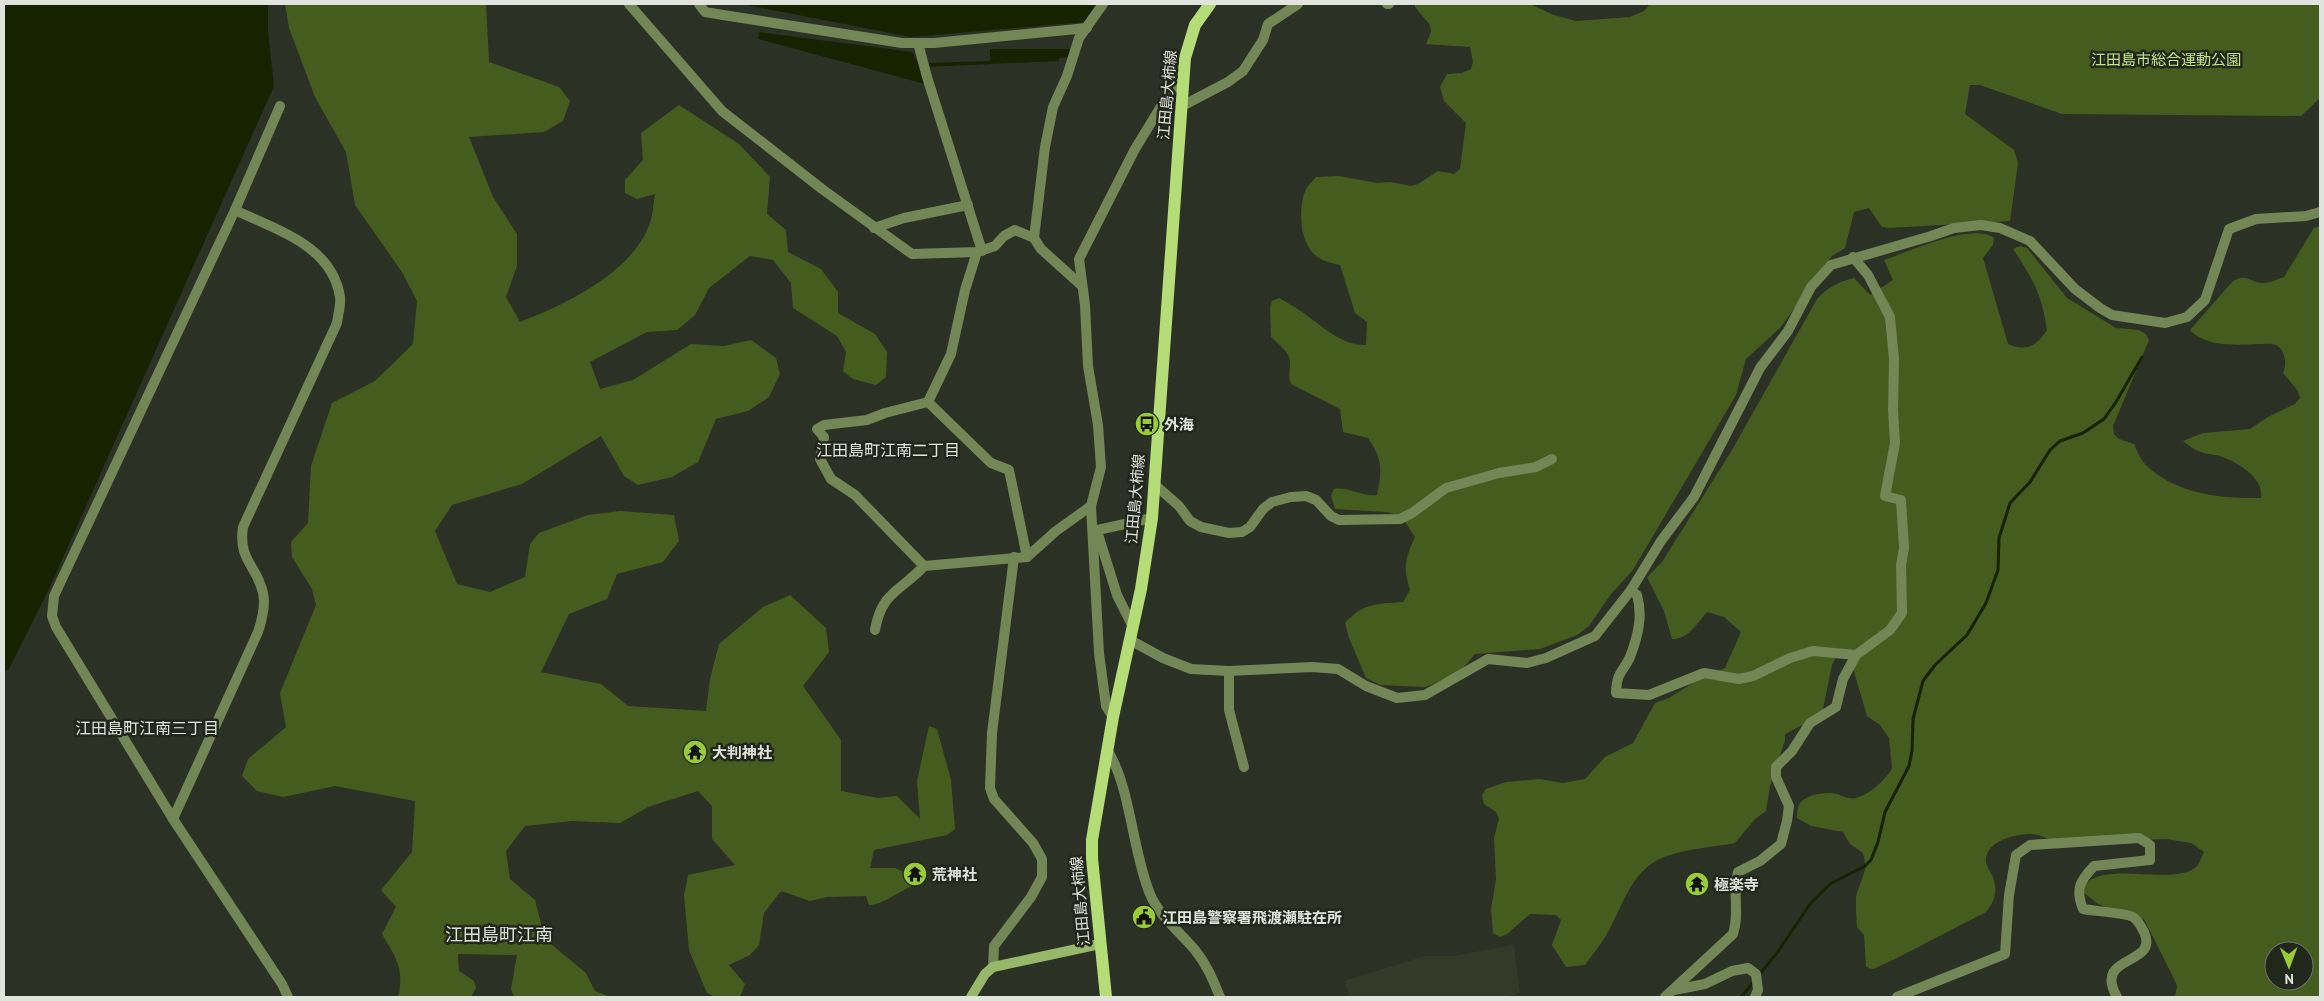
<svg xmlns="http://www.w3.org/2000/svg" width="2324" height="1001" font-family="'PT Sans','Noto Sans JP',sans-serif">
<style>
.built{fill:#333b28}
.green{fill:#455c1f;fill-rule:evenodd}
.water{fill:#162200}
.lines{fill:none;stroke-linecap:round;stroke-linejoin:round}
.stream{stroke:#162200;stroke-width:3}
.street{stroke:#728656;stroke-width:10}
.secondary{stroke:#97b769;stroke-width:10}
.primary{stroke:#b4dd77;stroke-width:12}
.labels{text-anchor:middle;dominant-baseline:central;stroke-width:5;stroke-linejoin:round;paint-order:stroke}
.park-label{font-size:15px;fill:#bee584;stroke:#22271c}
.street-label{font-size:15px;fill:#e0e4dc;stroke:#22271c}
.poi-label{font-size:15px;font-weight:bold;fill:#e0e4dc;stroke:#22271c;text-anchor:start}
.neighbourhood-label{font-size:16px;fill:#e0e4dc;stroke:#22271c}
.quarter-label{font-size:18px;fill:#e0e4dc;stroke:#22271c}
</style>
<rect width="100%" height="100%" fill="#2c3125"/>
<!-- built -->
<polygon class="built" points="1514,945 1520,993 1505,997 1350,997 1344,981 1425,956 1453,956"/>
<!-- green -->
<g class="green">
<path d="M 285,4 L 486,4 L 489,62 L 559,87 L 570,101 L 563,121 L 544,132 L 469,137 L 493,197 L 517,234 L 517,266 L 506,297 L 520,322 C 564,305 629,274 648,228 C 653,218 653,204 655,194 L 637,199 L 625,193 L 625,180 L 643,160 L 641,133 L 679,105 L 739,144 L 770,177 L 767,214 L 786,230 L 788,252 L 821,269 L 838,292 L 838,313 L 875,334 L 887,352 L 886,377 L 876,385 L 853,379 L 843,371 L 846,352 L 837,336 L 793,308 L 791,283 L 773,260 L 750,256 L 709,288 L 695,315 L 677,330 L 647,332 L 590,362 L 600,389 L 633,380 L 691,344 L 724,346 L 751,340 L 776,358 L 780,374 L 769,397 L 748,411 L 716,419 L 698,462 L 672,477 L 638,485 L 624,476 L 601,436 L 522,484 L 452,505 L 435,531 L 457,584 L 490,592 L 525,577 L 530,544 L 539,533 L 588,515 L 620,511 L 674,515 L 679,541 L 663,562 L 617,574 L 607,599 L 569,614 L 541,672 L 601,684 L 628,706 L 706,711 L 710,679 L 719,644 L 763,607 L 790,595 L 826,628 L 829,652 L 803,686 L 841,740 L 841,791 L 878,798 L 897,796 L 920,819 L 917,781 L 929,726 L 937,729 L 951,780 L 955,829 L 947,835 L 874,850 L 870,868 L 895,868 L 908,874 L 912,886 C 898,892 882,905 869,905 L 866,896 L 827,897 L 810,901 L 781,891 L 764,913 L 759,945 L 750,955 L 729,965 L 745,984 L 740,997 L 715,997 L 707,993 L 689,950 L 684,895 L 688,875 L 735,865 L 712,839 L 712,806 L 698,791 L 648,807 L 620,823 L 572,821 L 525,826 L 506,851 L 510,879 L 535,900 L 545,939 L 586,973 L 595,991 L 611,997 L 514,997 L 511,989 L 517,955 L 458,954 L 459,971 L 474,981 L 476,988 L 471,997 L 398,997 C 405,969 396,958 382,934 L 396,907 L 381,890 L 412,852 L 415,801 L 335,786 L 283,797 L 257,791 L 242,776 L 248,759 L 286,727 L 280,693 L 316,605 L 312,589 L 292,557 L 291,542 L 308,523 L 311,466 L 332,403 L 375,381 L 413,344 L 417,301 L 402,272 L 355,205 L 346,152 L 315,97 L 289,28 Z"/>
<path d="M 1415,4 L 1530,4 L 1554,15 L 1576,21 L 1630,17 L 1644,11 L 1650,4 L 2320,4 L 2320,98 L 2301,116 L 2062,114 L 1980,85 L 1970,85 L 1965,114 L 2014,150 L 2018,163 L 2010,221 L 1889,228 L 1882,227 L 1869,208 L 1854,212 L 1845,248 L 1832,256 L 1780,328 L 1746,359 L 1736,395 L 1633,570 L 1611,594 L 1589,626 L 1577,635 L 1540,649 L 1475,654 L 1460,672 L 1426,687 L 1380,685 L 1366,678 L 1349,638 L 1345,623 C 1363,603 1377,604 1403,602 L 1410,590 C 1403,567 1405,559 1415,537 L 1402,517 L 1387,512 L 1335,509 L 1331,496 L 1334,489 C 1348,486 1362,497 1377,495 C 1382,470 1383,460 1368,438 L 1343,432 L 1340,409 L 1291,384 C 1288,376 1290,372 1290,363 C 1291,353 1278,344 1271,337 L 1270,307 L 1272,301 L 1279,298 C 1288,303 1297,308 1305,314 C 1323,327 1343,346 1366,345 L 1367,322 L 1355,313 L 1340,265 C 1332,263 1321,261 1315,255 C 1299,241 1298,207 1306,189 C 1308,185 1313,181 1316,177 L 1339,176 L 1377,183 L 1391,182 L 1411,186 L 1418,184 L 1438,171 L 1454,174 L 1460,169 L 1466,123 L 1444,101 L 1440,87 L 1447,74 L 1462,73 L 1471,69 L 1473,62 L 1470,47 L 1426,44 L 1431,32 L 1430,25 L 1415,7 Z"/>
<path d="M 2320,226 L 2320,997 L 2175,997 L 2177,986 L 2174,979 L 2144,919 L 2098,904 L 2083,892 C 2091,855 2175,889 2197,866 C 2200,862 2202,856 2204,852 L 2191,843 L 2167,839 L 2061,842 C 2050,842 2042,834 2031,834 C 2016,834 1984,841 1986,862 C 1987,868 1991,872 1993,877 C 1998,891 1995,901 1986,912 L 1895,959 L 1873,969 L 1866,967 L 1864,935 L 1857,927 L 1856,911 L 1856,896 L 1866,867 L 1863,853 L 1850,844 L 1843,832 L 1811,826 L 1797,818 C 1797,814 1797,807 1800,803 C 1807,794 1827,791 1837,794 C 1843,796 1849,800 1856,798 C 1870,794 1884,781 1892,769 L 1889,738 L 1880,725 L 1867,716 L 1850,658 L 1839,651 L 1832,665 L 1823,709 L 1812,720 L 1785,734 L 1785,740 L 1770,786 L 1766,811 L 1755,819 L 1735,843 C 1714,847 1691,848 1670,855 C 1633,866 1626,899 1609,930 C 1603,942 1593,954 1585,965 L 1566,967 L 1552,945 L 1561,920 L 1556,915 L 1530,914 L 1507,934 L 1500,937 L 1493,933 L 1491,909 L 1496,879 L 1494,838 L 1499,819 L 1496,812 L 1484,804 L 1482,795 L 1486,789 L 1506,782 L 1540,779 L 1563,783 L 1585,779 L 1605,757 L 1633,743 L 1655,703 L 1669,698 L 1696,681 L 1725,668 L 1741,632 L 1724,617 L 1707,612 C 1697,623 1688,640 1672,639 L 1664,611 L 1647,577 L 1662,562 L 1732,450 L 1817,299 C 1828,287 1838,282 1854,278 L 1870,295 L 1893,280 L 1884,260 C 1909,252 1972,222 1994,238 L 1993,245 L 1983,258 L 2008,344 C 2026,352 2037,346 2047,330 C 2041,292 2034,281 2013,249 L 2020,246 L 2027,248 L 2067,298 L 2116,328 L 2139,330 L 2146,334 L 2149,340 L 2113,426 L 2114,434 L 2119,439 L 2134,444 C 2137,450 2140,459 2145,464 C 2175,494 2221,499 2261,498 C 2264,477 2237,462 2220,456 C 2212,454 2203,454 2196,450 C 2192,448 2187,444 2183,441 L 2203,433 L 2250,429 L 2268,417 L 2295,404 L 2300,398 L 2298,391 L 2283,373 C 2287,365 2286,350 2276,345 C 2271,343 2263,344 2257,344 C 2235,345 2206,347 2190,330 L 2232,282 C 2247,272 2249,283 2264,283 C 2270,283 2278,279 2284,277 L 2314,228 ZM 2274,951 L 2304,951 L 2304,981 L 2274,981 Z"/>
</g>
<!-- water -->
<g class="water">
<polygon points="4,4 268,4 268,32 274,86 48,591 9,669 4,672"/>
<polygon points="742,4 1096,4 1084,22 911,37"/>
<polygon points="759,32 912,52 925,76 925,84 758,39"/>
<polygon points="990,49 1070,49 1069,57 1059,58 1059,61 927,67 927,63 990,61"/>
</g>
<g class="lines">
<!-- stream -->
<g class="stream">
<polyline points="1759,975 1777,953 1810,904 1830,884 1865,866 1871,860 1878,842 1885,812 1909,766 1912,751 1913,719 1923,681 1935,665 1967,635 1986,603 1998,570 1999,538 2010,503 2030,482 2050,450 2060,441 2083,433 2104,419 2116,402 2142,357"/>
<polyline points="1741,997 1755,980"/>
</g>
<!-- street -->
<g class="street">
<polyline points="629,4 722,111 822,189 912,254 977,252 995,246 1004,236 1015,230 1034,238 1045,147 1053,107 1067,76 1079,38 1103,4"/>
<polyline points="699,4 705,12 723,15 902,43 934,43 1087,28"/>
<polyline points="1387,4 1389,4"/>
<polyline points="918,43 927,77 982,251"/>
<polyline points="280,106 235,210 54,596 52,616 56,627 173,819 282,984 288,997"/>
<polyline points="1182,106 1228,82 1243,71 1263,40 1268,24 1298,4"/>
<polyline points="874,228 904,218 968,205"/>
<polyline points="1034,238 1041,249 1081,285"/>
<polyline points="977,252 965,290 951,354 928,402 885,413 867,420 824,425 817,429 824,437 820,459 831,479 855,495 924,566 1027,557 1056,531 1091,506"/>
<polyline points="928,402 991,463 1009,470 1027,557"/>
<polyline points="1154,484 1179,506 1190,521 1201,527 1229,533 1242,532 1250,527 1263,509 1272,502 1291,497 1306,496 1316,500 1331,516 1339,520 1400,519 1412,513 1446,488 1499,473 1536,467 1552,459"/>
<polyline points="1093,531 1152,518"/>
<polyline points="1097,531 1117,595 1133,627"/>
<path d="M 1631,590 L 1637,595 C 1643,616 1638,636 1630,657 C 1622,674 1617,671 1616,693 L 1649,695 L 1704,673 L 1739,679 L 1753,676 L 1790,658 L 1813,651 L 1856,655"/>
<path d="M 875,630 C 882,591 900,592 924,566"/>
<polyline points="1130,640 1163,658 1191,669 1229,671 1312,667 1338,669 1366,686 1397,698 1425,695 1488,659 1527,663 1546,658 1595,636 1631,590 1661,541 1694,497 1760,368 1788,331 1811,287 1831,265 1931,236 1954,228 1981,225 2000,228 2030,241 2075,289 2100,308 2112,315 2165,323 2187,317 2205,300 2229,229 2256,219 2306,216 2320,212"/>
<polyline points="1229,671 1229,710 1244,767"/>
<polyline points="1113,717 1106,706 1099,653 1091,506 1101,467 1098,425 1088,366 1085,305 1079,259 1135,149 1171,90 1183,82"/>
<path d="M 1108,751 C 1131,789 1132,850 1150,894 C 1159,916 1180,932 1195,950 C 1207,965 1213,980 1220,997"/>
<path d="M 173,819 L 258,632 C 262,620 266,606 263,593 C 257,565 238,561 243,527 L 337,323 C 338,315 341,305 340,297 C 332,245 276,230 235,210"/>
<polyline points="993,967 994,946 1031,897 1042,877 1042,859 1033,843 994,799 990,788 992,733 1014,557"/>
<polyline points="1674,990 1705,984 1732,971 1748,968 1756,974 1758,990 1755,997"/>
<path d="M 1665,997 L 1733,934 C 1740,913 1732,893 1738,872 L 1760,861 L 1781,844 L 1787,821 L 1789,806 L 1776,777 L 1776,767 L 1792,751 L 1810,723 L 1836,707 L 1843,679 L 1856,655 L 1890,630 L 1902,613 L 1901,565 L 1904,548 L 1901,500 L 1885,496 L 1895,443 L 1893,410 L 1894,359 L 1890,317 L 1868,275 L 1853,257"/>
<path d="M 1897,997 L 2005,954 L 2009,895 L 2016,855 L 2030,845 L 2139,838 L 2150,845 L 2150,860 L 2094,866 C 2080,881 2075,889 2083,909 C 2093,911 2126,913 2133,917 C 2138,920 2142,928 2144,932 C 2160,967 2092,953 2117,997"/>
</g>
<!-- secondary -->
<polyline class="secondary" points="971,997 985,974 993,967 1100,944"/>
<!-- primary -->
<polyline class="primary" points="1106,997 1092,858 1092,840 1113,717 1141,589 1152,518 1185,58 1195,25 1210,4"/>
</g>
<!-- icons -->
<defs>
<g id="bus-disc" transform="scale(1.25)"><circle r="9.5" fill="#98cb36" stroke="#22271c"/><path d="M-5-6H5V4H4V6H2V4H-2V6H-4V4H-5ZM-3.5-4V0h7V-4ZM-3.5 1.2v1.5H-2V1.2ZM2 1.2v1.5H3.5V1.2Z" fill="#111"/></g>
<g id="temple-disc" transform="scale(1.25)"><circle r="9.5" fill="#98cb36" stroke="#22271c"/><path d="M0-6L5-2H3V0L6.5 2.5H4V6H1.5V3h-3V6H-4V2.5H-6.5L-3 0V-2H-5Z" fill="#111"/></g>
<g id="civic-disc" transform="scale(1.25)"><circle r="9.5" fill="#98cb36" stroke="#22271c"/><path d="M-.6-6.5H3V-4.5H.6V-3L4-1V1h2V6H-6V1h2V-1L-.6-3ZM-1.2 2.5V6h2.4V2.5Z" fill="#111"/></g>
</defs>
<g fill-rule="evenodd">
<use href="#bus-disc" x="1147" y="424"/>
<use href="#temple-disc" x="695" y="752"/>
<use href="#temple-disc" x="915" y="874"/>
<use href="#temple-disc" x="1697" y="884"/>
<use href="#civic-disc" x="1144" y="917"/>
</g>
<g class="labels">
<!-- park labels -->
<g class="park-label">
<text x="2166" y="59">江田島市総合運動公園</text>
</g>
<!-- street labels -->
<g class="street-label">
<text transform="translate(1167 95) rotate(-85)">江田島大柿線</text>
<text transform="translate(1135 499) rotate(-85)">江田島大柿線</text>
<text transform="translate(1080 901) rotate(-95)">江田島大柿線</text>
</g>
<!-- poi labels -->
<g class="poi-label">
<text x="1164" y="424">外海</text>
<text x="712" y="752">大判神社</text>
<text x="932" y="874">荒神社</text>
<text x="1714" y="884">極楽寺</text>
<text x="1162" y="917">江田島警察署飛渡瀬駐在所</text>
</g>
<!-- neighbourhood labels -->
<g class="neighbourhood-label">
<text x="888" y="450">江田島町江南二丁目</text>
<text x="147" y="728">江田島町江南三丁目</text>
</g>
<!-- quarter labels -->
<g class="quarter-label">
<text x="499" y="934">江田島町江南</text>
</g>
</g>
<!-- border -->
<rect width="2324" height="1001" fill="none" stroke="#e0e4dc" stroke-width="10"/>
<!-- north arrow -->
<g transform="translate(2289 966) rotate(179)"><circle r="24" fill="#22271c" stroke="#6e7369"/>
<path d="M0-4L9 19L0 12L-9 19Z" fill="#98cb36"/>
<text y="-8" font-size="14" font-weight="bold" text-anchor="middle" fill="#e0e4dc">N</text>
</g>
</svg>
